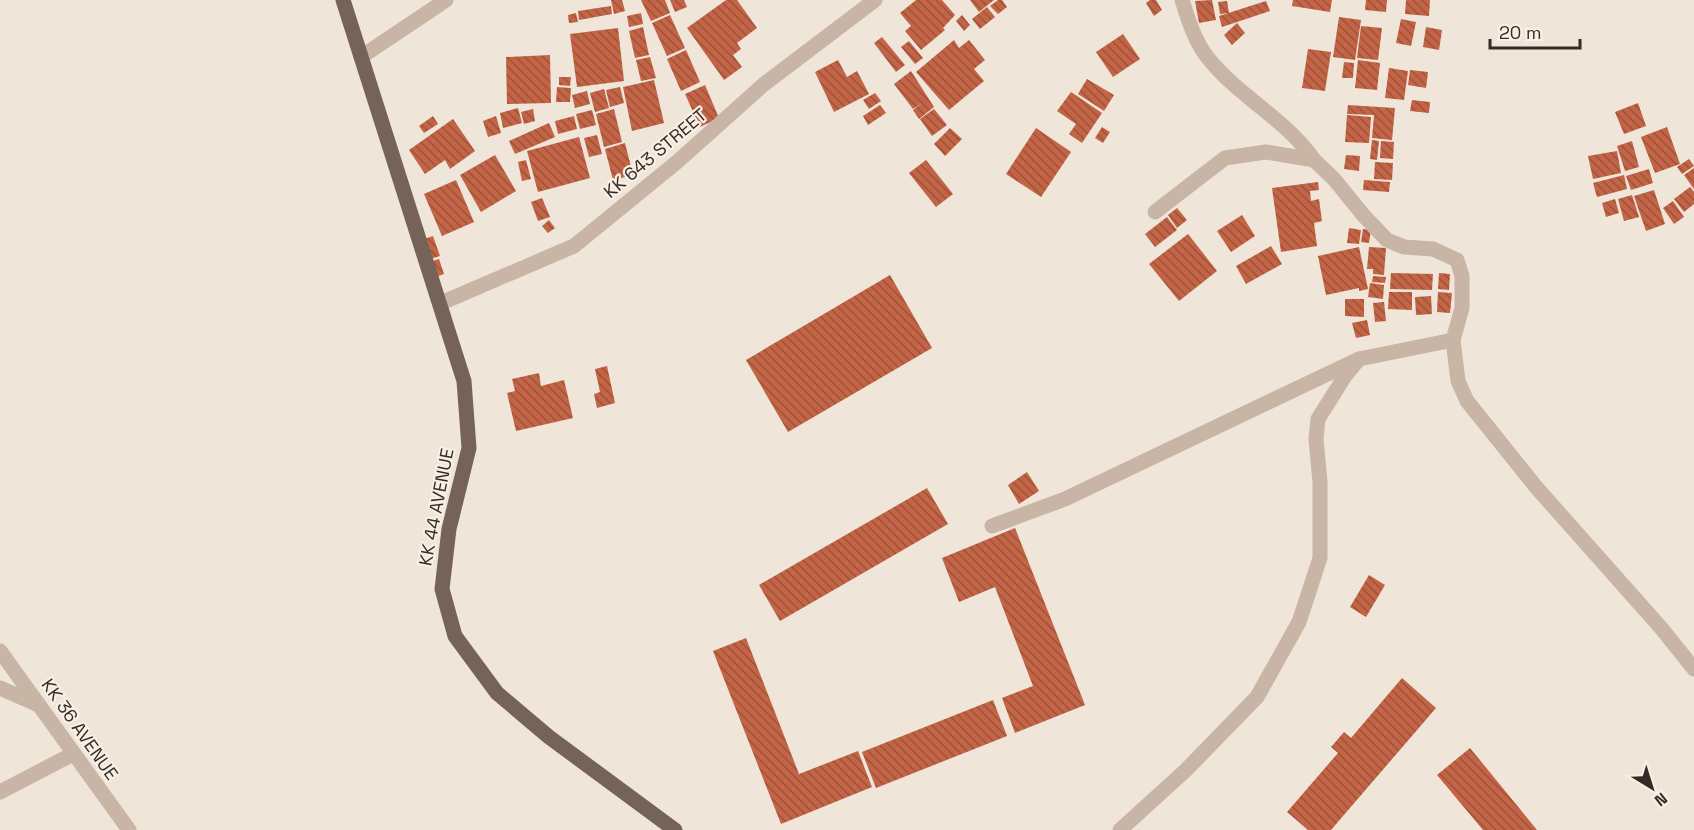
<svg xmlns="http://www.w3.org/2000/svg" width="1694" height="830" font-family="'Space Grotesk',sans-serif">
<style>
.building{fill:url(#building-back-hatch)}
.lines{fill:none;stroke-linecap:round;stroke-linejoin:round}
.minor{stroke:#c8b5a5;stroke-width:15}
.major{stroke:#756258;stroke-width:15}
.labels{text-anchor:middle;dominant-baseline:central;stroke-width:4.5;stroke-linejoin:round;paint-order:stroke}
.street-label{font-size:18px;fill:#342b26;stroke:#f8efe5}
</style>
<defs>
<pattern id="building-back-hatch" width="6" height="6" patternUnits="userSpaceOnUse" patternTransform="scale(1.5)"><rect width="6" height="6" fill="#c26445"/><path d="M-1 5l2 2M0 0l6 6M5-1l2 2" fill="none" stroke="#9e5339"/></pattern>
</defs>
<rect width="100%" height="100%" fill="#f0e5d9"/>
<!-- building -->
<g class="building">
<polygon points="611,0 622,0 625,11 614,14"/>
<polygon points="641,0 665,0 670,13 651,21"/>
<polygon points="670,0 684,0 687,7 675,12"/>
<polygon points="726,0 737,0 757,28 737,43 741,49 733,55 742,67 724,80 687,28"/>
<polygon points="916,0 942,0 955,15 943,28 945,30 921,50 905,31 911,26 900,13"/>
<polygon points="970,0 994,0 979,12"/>
<polygon points="998,0 1002,0 1007,7 998,14 990,6"/>
<polygon points="1150,0 1156,0 1162,10 1154,16 1146,3"/>
<polygon points="1212,0 1216,20 1199,23 1195,1"/>
<polygon points="1293,0 1332,0 1330,12 1292,6"/>
<polygon points="1366,0 1387,0 1386,12 1365,10"/>
<polygon points="1406,0 1430,0 1429,16 1405,14"/>
<polygon points="1227,1 1229,13 1220,14 1218,2"/>
<polygon points="1266,1 1270,11 1222,27 1219,16"/>
<polygon points="611,6 612,14 579,20 578,11"/>
<polygon points="987,7 995,17 980,29 972,19"/>
<polygon points="576,13 578,22 569,23 568,15"/>
<polygon points="641,13 643,24 629,27 627,16"/>
<polygon points="670,15 685,48 667,56 652,23"/>
<polygon points="962,15 970,25 964,31 956,21"/>
<polygon points="1339,17 1361,20 1355,60 1333,57"/>
<polygon points="1401,19 1416,22 1411,46 1396,43"/>
<polygon points="1237,23 1245,33 1232,45 1224,35"/>
<polygon points="1361,26 1382,28 1378,60 1357,58"/>
<polygon points="643,27 649,55 635,58 629,31"/>
<polygon points="1426,27 1442,30 1439,50 1423,47"/>
<polygon points="618,28 624,81 577,87 570,34"/>
<polygon points="1123,34 1140,59 1113,77 1096,52"/>
<polygon points="882,37 905,65 896,72 874,43"/>
<polygon points="954,40 959,48 969,40 985,60 974,69 984,81 949,110 916,72"/>
<polygon points="909,41 923,58 915,64 901,47"/>
<polygon points="1308,49 1331,52 1325,91 1302,88"/>
<polygon points="686,50 700,82 681,91 667,59"/>
<polygon points="550,55 551,103 507,104 506,57"/>
<polygon points="650,57 656,78 641,81 636,60"/>
<polygon points="838,60 847,77 857,71 869,94 834,112 815,72"/>
<polygon points="1358,60 1380,63 1377,90 1355,88"/>
<polygon points="1344,62 1354,63 1353,78 1342,78"/>
<polygon points="1389,68 1408,71 1404,100 1385,98"/>
<polygon points="1410,70 1428,72 1426,88 1408,85"/>
<polygon points="911,71 934,107 919,119 913,110 922,103 913,109 894,84"/>
<polygon points="559,77 571,77 570,86 559,85"/>
<polygon points="1087,79 1114,95 1104,111 1078,94"/>
<polygon points="654,80 664,123 632,131 623,87"/>
<polygon points="705,85 719,118 700,127 685,94"/>
<polygon points="557,87 571,88 570,102 556,102"/>
<polygon points="620,87 624,103 610,107 606,90"/>
<polygon points="604,89 609,108 595,112 590,93"/>
<polygon points="587,91 590,104 575,108 572,95"/>
<polygon points="1071,92 1102,113 1082,143 1069,134 1076,124 1057,111"/>
<polygon points="875,93 881,101 869,109 863,100"/>
<polygon points="1412,100 1430,102 1429,113 1410,111"/>
<polygon points="1638,103 1646,126 1624,134 1615,112"/>
<polygon points="880,105 886,113 868,125 863,116"/>
<polygon points="1348,105 1395,108 1392,140 1372,138 1374,115 1347,114"/>
<polygon points="518,108 522,123 503,128 500,113"/>
<polygon points="533,109 535,121 524,124 521,112"/>
<polygon points="614,109 622,142 604,147 596,114"/>
<polygon points="934,109 947,125 932,136 920,119"/>
<polygon points="592,110 596,125 580,129 576,114"/>
<polygon points="1347,115 1371,117 1369,143 1345,142"/>
<polygon points="433,116 438,124 424,133 419,126"/>
<polygon points="496,116 501,133 488,137 483,121"/>
<polygon points="574,116 577,129 558,134 555,121"/>
<polygon points="453,119 475,151 450,169 445,160 425,174 409,150"/>
<polygon points="549,123 555,137 515,154 509,141"/>
<polygon points="1102,127 1110,132 1103,143 1095,138"/>
<polygon points="1667,127 1680,164 1655,173 1641,137"/>
<polygon points="950,128 962,139 945,156 934,144"/>
<polygon points="1036,128 1071,152 1041,197 1006,174"/>
<polygon points="597,135 602,154 589,157 584,138"/>
<polygon points="579,137 590,178 538,192 527,151"/>
<polygon points="1372,140 1379,141 1377,160 1370,159"/>
<polygon points="1381,141 1394,142 1393,159 1380,158"/>
<polygon points="1632,141 1639,167 1625,171 1617,146"/>
<polygon points="625,143 633,175 613,180 605,149"/>
<polygon points="1617,151 1621,173 1593,179 1588,156"/>
<polygon points="495,155 516,191 481,212 460,175"/>
<polygon points="1346,155 1360,156 1359,171 1344,169"/>
<polygon points="1689,159 1694,166 1682,174 1677,167"/>
<polygon points="526,160 531,179 522,181 518,162"/>
<polygon points="926,160 953,194 936,207 909,173"/>
<polygon points="1375,162 1393,163 1392,180 1374,179"/>
<polygon points="1694,168 1694,189 1684,175"/>
<polygon points="1649,169 1653,183 1631,190 1626,176"/>
<polygon points="1624,175 1627,189 1597,197 1593,183"/>
<polygon points="456,180 474,222 442,236 424,194"/>
<polygon points="1364,180 1390,182 1389,192 1363,190"/>
<polygon points="1318,182 1319,190 1310,191 1311,201 1319,199 1322,221 1314,223 1317,246 1281,252 1272,188"/>
<polygon points="1690,187 1694,192 1694,204 1684,212 1674,199"/>
<polygon points="1654,190 1665,224 1646,231 1634,196"/>
<polygon points="1632,195 1639,217 1624,221 1618,199"/>
<polygon points="542,198 550,217 538,221 531,202"/>
<polygon points="1615,199 1619,213 1606,217 1602,203"/>
<polygon points="1673,201 1684,217 1674,224 1663,208"/>
<polygon points="1177,208 1187,220 1177,228 1168,215"/>
<polygon points="1242,215 1255,236 1231,252 1217,231"/>
<polygon points="1167,217 1177,230 1155,247 1145,234"/>
<polygon points="549,220 555,228 548,233 542,226"/>
<polygon points="1349,228 1361,230 1359,244 1347,243"/>
<polygon points="1363,229 1371,230 1369,243 1361,242"/>
<polygon points="1188,234 1217,271 1179,301 1149,264"/>
<polygon points="433,236 440,256 430,259 424,239"/>
<polygon points="1271,246 1282,264 1246,284 1236,266"/>
<polygon points="1359,247 1368,289 1359,291 1359,288 1326,295 1318,256"/>
<polygon points="1369,247 1386,248 1384,275 1373,274 1373,269 1367,269"/>
<polygon points="439,259 444,274 436,277 430,262"/>
<polygon points="1391,273 1433,274 1432,290 1390,289"/>
<polygon points="1439,273 1450,274 1449,290 1438,289"/>
<polygon points="890,275 932,348 788,432 746,360"/>
<polygon points="1373,276 1386,277 1385,283 1372,282"/>
<polygon points="1370,283 1384,285 1383,299 1368,297"/>
<polygon points="1389,292 1412,292 1412,310 1388,309"/>
<polygon points="1438,292 1452,293 1450,313 1437,312"/>
<polygon points="1431,296 1432,314 1416,315 1415,297"/>
<polygon points="1345,299 1364,299 1364,317 1345,316"/>
<polygon points="1384,302 1386,321 1375,322 1373,303"/>
<polygon points="1367,320 1370,335 1356,338 1352,323"/>
<polygon points="607,366 615,403 597,408 594,394 600,392 595,369"/>
<polygon points="539,373 541,386 564,380 573,418 516,431 507,393 515,391 512,379"/>
<polygon points="1027,472 1039,491 1019,504 1008,485"/>
<polygon points="927,488 948,524 780,621 759,585"/>
<polygon points="1015,528 1085,705 1015,733 1002,698 1033,686 995,587 959,602 942,558"/>
<polygon points="1369,575 1385,585 1366,617 1350,607"/>
<polygon points="746,638 799,774 858,751 872,787 781,824 713,651"/>
<polygon points="1402,678 1436,708 1331,830 1308,830 1287,812 1338,753 1331,747 1344,732 1351,738"/>
<polygon points="993,700 1007,736 876,788 862,752"/>
<polygon points="1470,748 1537,830 1483,830 1437,775"/>
</g>
<g class="lines">
<!-- minor -->
<g class="minor">
<path d="M 1182,0 C 1188,19 1195,42 1208,58 C 1239,97 1286,119 1314,160"/>
<polyline points="361,57 446,0"/>
<polyline points="1155,212 1225,158 1266,152 1314,160 1334,179 1364,216 1387,240 1404,247 1433,249 1457,260 1462,276 1462,308 1453,340 1458,381 1467,401 1536,487 1662,629 1694,669"/>
<polyline points="441,303 574,246 677,162 763,85 875,0"/>
<polyline points="992,526 1065,499 1359,359 1453,340"/>
<polyline points="0,651 129,830"/>
<polyline points="0,688 39,705"/>
<polyline points="0,792 73,754"/>
<polyline points="1120,830 1186,770 1257,697 1299,622 1320,558 1320,482 1316,439 1318,419 1345,376 1359,359"/>
</g>
<!-- major -->
<polyline class="major" points="343,0 464,381 469,448 449,529 442,589 455,636 497,693 549,737 675,830"/>
</g>
<g class="labels">
<!-- street labels -->
<g class="street-label">
<text transform="translate(655 153) rotate(-40)">KK 643 STREET</text>
<text transform="translate(436 507) rotate(-79)">KK 44 AVENUE</text>
<text transform="translate(80 729) rotate(55)">KK 36 AVENUE</text>
</g>
</g>
<!-- north arrow -->
<g transform="translate(1652 788) rotate(142)" stroke="#f8efe5" stroke-width="4.5" paint-order="stroke">
<path d="M0-4.5L10 22L0 15L-10 22Z" fill="#342b26"/>
<text y="-9" font-size="16" font-weight="bold" text-anchor="middle" fill="#342b26">N</text>
</g>
<!-- scale -->
<path d="M1490 39v9h90v-9" fill="none" stroke="#342b26" stroke-width="3"/>
<text x="1499" y="39" font-size="18" fill="#342b26" stroke="#f8efe5" stroke-width="4.5" paint-order="stroke">20 m</text>
</svg>
